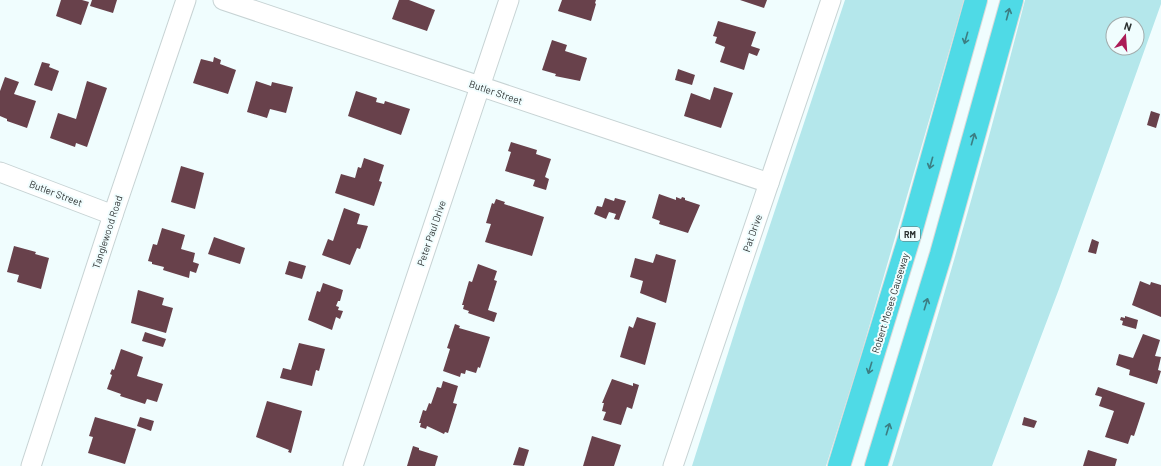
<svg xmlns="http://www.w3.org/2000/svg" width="1161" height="466" font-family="Barlow,sans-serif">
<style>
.green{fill:#b4e7eb;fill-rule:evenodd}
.building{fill:#68414b}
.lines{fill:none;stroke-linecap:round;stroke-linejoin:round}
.minor-casing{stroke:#c7d3d4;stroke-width:21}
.highway-casing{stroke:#d9dada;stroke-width:24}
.minor{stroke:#fff;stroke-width:19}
.highway{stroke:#4fdae6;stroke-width:22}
.oneway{stroke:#3c7e83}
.labels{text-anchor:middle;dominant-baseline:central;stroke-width:4;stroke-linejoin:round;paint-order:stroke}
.shield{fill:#f0fdfe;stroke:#686f6f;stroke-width:1}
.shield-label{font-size:9px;font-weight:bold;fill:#2d3232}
.street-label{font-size:10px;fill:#2d3232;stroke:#f0fdfe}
</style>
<rect width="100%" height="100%" fill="#f0fdfe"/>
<!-- green -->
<g class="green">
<polygon points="845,0 964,0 858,365 826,466 692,466 744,303"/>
<path d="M 1025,0 L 1161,0 L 1161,4 L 1059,289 L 992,466 L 892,466 C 940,312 985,157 1025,0 ZM 1113,24 L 1137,24 L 1137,48 L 1113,48 Z"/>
</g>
<!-- building -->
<g class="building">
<polygon points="61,0 82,0 89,2 81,25 56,16"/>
<polygon points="92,0 117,0 113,13 90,6"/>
<polygon points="399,0 409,0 435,10 427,31 392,19"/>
<polygon points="562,0 596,0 595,3 596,4 591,21 558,11"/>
<polygon points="740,0 767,0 764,8"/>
<polygon points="718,21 756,32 751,46 760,49 757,56 749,53 744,70 720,62 725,47 715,43 717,37 713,36"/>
<polygon points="552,40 567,45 565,51 587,58 580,81 555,76 556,74 542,70"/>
<polygon points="214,57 221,60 220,64 236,70 228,94 193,83 201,59 213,62"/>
<polygon points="42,62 50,64 49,67 59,71 52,91 34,85"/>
<polygon points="678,69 695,75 692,85 675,80"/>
<polygon points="5,77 19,82 14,94 36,101 27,128 7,121 7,119 0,116 0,91"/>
<polygon points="87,81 107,88 87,147 76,143 75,147 50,138 58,113 76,119"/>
<polygon points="256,81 271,86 272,82 293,87 286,113 270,109 267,118 247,112"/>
<polygon points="714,87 733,93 721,128 684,116 691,93 710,100"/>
<polygon points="356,91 377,98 376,102 384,104 385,101 410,109 401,135 348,116"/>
<polygon points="1151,111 1160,114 1156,128 1147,125"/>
<polygon points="511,142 537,150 536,154 551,159 545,177 549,179 546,190 533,186 535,180 505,171 511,152 508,151"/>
<polygon points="364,158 384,165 379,181 382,182 374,206 335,193 341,174 355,178 358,167 361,168"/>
<polygon points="181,166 204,173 195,209 171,202"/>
<polygon points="659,194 676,200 676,197 681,199 682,197 685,198 685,200 700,205 688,233 659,224 660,221 652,218"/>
<polygon points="605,198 614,201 615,198 626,201 619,220 614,219 616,214 609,212 606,219 594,214 597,206 602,207"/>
<polygon points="496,199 505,202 504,204 544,217 532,256 485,242 491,224 486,223 492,203 494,204"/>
<polygon points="344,208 360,214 357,224 368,226 360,249 357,248 350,265 322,255 328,239 333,241"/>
<polygon points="162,228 185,235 181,249 195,253 193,262 199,264 196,273 190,271 189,278 163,270 164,267 152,264 152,262 148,261 153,244 157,245"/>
<polygon points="214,237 245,248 240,264 208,254"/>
<polygon points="1092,239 1099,242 1096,254 1088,252"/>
<polygon points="14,246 36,252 35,254 49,258 41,289 17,282 19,275 7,272"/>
<polygon points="656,254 676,260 666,303 640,293 643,281 630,277 635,258 653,263"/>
<polygon points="289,261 306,266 302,279 285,274"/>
<polygon points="478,264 497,271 494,280 497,281 488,310 497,313 494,322 468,313 469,311 463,309 464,305 462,305 469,281 472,282"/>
<polygon points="1140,281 1150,285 1151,282 1161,285 1161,317 1132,305"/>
<polygon points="323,283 343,290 340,301 338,301 336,306 339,307 338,310 343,311 340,319 336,317 332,330 308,320 317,291 320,292"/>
<polygon points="138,290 164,298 162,305 173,308 166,333 131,323"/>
<polygon points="1125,316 1138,320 1136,329 1122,325 1123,321 1120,320 1121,317 1125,318"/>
<polygon points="637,317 656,323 645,365 620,357 629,326 633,328"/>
<polygon points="455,324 460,326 459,328 490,337 480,368 478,367 476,373 466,370 465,374 461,373 460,377 443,371 450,349 447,348"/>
<polygon points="145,332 166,339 163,347 142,341"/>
<polygon points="1143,334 1160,340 1155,356 1161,357 1158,370 1161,371 1157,384 1129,375 1130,370 1116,365 1119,354 1133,358"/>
<polygon points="299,343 325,349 319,371 316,370 312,386 280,378 283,368 291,370"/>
<polygon points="121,349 143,357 137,376 163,384 157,402 147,399 145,404 120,396 121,394 107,389 112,375 110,374 112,369 114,370"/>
<polygon points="612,379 633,386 633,383 639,385 632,409 627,407 621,425 603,420 606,412 602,411 604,403 602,403"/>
<polygon points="443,381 458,386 453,403 457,404 448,433 445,432 444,434 427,426 426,429 420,427 421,423 419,423 423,410 426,411 429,403 431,404 437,387 441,388"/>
<polygon points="1098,387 1145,403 1134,436 1131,435 1128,444 1105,437 1114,411 1099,406 1102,397 1095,395"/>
<polygon points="267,401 302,411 291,453 288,452 289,450 256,437"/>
<polygon points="95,417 136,429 125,464 88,453 93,437 89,436"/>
<polygon points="140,417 154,421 151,431 137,426"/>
<polygon points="1024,417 1037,421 1034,428 1022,425"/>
<polygon points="592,436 621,445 614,466 583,466"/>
<polygon points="413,446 419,448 419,450 438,456 435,466 407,466"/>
<polygon points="519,447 529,450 524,466 513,465"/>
<polygon points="1088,450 1117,459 1115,466 1083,466"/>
</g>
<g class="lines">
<!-- minor casing -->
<g class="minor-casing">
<g id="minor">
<polyline points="223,0 769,183"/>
<polyline points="0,172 113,215"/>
<polyline points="31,466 113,215 186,0"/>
<polyline points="353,466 509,0"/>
<polyline points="673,466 831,0"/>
</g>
</g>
<!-- highway casing -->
<g class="highway-casing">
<g id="highway">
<polyline points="839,466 911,232 976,0"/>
<polyline points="876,466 941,254 1012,0"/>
</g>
</g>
<!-- minor -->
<use href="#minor" class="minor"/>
<!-- highway -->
<use href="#highway" class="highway"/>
</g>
<!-- one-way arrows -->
<defs><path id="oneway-shaft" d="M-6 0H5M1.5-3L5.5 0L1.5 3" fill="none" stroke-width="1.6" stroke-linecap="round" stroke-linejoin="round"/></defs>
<g class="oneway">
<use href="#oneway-shaft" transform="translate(1008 14) rotate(-75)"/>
<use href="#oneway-shaft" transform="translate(966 38) rotate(106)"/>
<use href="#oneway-shaft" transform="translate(973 139) rotate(-74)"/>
<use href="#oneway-shaft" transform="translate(931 163) rotate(106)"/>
<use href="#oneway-shaft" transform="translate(926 304) rotate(-73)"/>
<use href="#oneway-shaft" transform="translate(870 368) rotate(107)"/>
<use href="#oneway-shaft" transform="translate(888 429) rotate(-73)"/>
</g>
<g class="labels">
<!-- shield labels -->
<rect class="shield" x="900" y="227" width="20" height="14" rx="3"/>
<g class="shield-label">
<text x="910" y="234">RM</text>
</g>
<!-- street labels -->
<g class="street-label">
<text transform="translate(496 92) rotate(19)">Butler Street</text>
<text transform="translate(56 193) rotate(21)">Butler Street</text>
<text transform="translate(107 232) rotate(-72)">Tanglewood Road</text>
<text transform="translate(431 233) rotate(-71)">Peter Paul Drive</text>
<text transform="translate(752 233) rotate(-71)">Pat Drive</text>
<text transform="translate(890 303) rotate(-73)">Robert Moses Causeway</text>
</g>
</g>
<!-- north arrow -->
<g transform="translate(1125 36) rotate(17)"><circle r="19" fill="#f0fdfe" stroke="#a2acac"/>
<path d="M0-3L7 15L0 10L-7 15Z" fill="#ab1c57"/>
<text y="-6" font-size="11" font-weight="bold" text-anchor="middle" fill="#2d3232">N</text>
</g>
</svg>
